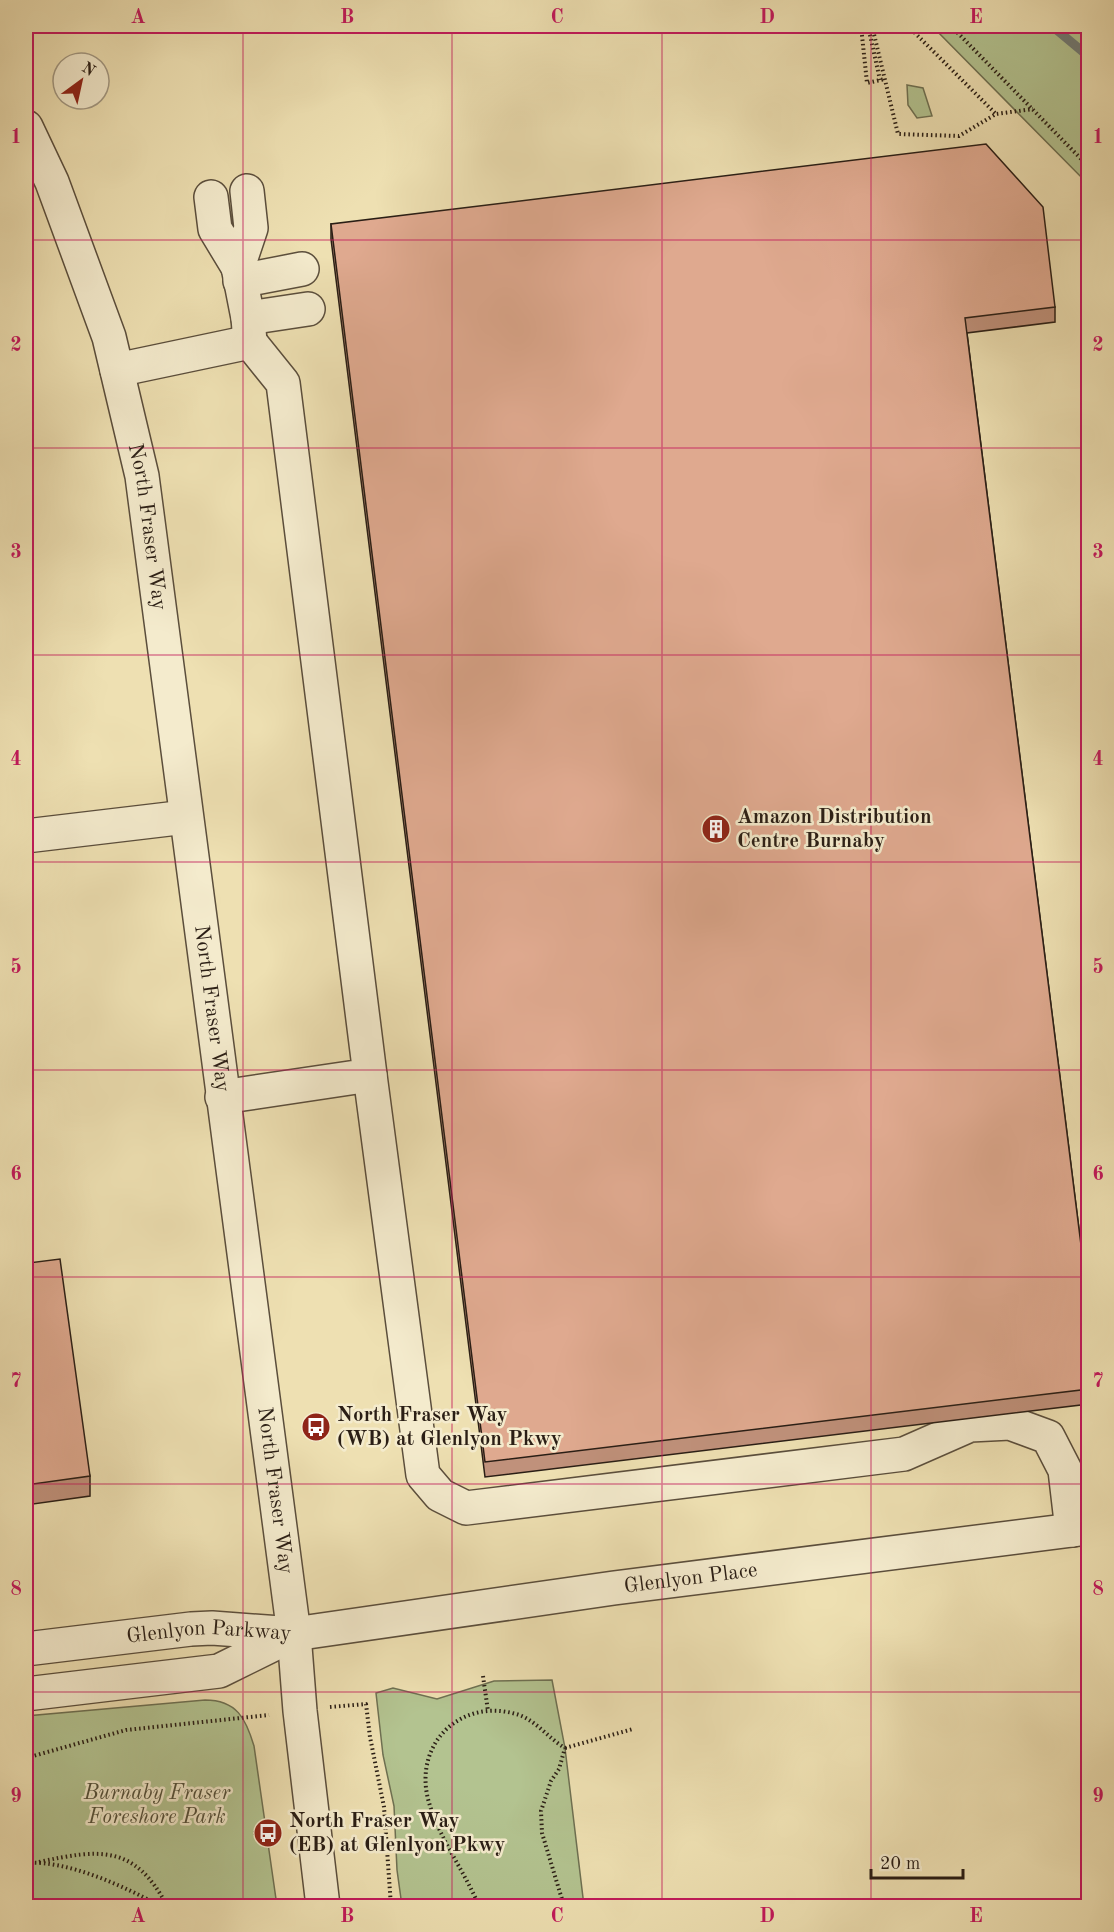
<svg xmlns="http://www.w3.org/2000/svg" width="1114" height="1932" font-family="'Old Standard TT',serif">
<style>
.green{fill:#b3c390;stroke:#6e7052;stroke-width:1.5}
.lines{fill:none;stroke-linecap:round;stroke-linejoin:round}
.stream{stroke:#717c77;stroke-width:9}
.minor-casing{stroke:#5b4e3c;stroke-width:36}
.path{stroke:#2a1e15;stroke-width:4;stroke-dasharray:1.5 3;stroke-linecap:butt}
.minor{stroke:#f4ebcd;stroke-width:33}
.wall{fill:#c0917b;stroke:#2a1e15;stroke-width:1.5}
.building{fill:#dfa98f;stroke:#2a1e15;stroke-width:1.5}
.grid{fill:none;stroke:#c2185b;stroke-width:1.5;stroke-opacity:0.55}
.labels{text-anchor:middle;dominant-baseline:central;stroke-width:5;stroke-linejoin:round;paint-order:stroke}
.street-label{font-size:21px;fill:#2a1e15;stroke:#f4ebcd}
.poi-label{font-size:21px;font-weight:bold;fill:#2a1e15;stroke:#f4ebcd;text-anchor:start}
.park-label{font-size:21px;font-style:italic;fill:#53503a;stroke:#f4ebcd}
.neatline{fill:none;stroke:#c2185b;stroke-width:2}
.grid-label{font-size:20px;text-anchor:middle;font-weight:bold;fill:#c2185b}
</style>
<rect width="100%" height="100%" fill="#eee0b2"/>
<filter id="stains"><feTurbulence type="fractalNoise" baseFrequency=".00333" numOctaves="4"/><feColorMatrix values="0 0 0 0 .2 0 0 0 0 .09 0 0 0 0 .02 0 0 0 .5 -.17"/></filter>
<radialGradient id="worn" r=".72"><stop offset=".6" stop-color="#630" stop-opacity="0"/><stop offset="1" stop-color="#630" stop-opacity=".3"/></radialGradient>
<!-- green -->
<g class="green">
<polygon points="932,26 1088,26 1088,184"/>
<polygon points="907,85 923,88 932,116 917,118 908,105"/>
<polygon points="552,1680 565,1748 584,1906 402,1906 397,1870 394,1806 383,1755 376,1693 393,1688 437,1699 494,1681"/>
<path d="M 205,1700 C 237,1700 246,1719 254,1746 L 277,1906 L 26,1906 L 26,1716 Z"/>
</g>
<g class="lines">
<!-- stream -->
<polyline class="stream" points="1052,26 1088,56"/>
<!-- minor casing -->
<g class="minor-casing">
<g id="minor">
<path id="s1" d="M 26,127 L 52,182 L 109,337 L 142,476 L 294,1634 L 300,1711 L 323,1906"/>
<polyline points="211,197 215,229 238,267 251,228 247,191"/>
<polyline points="238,267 248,318 250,342"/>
<polyline points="240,281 302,269"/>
<polyline points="248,318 308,309"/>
<polyline points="117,370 250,342 283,383 370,1075 222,1097"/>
<polyline points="26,836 186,817"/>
<polyline points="370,1075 423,1475 440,1495 466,1508 904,1454 970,1425 1010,1423 1048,1437 1065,1470 1072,1530"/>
<path id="s2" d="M 26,1649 L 191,1629 L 212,1628 L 294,1634 L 614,1588 L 1088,1528"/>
<polyline points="26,1694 219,1671 292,1635"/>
</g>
</g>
<!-- path -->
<g class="path">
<polyline points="861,26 867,83 885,79"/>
<polyline points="868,26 880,80"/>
<polyline points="872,26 898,134 959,136 996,114 1033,109"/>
<polyline points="908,26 996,114"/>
<polyline points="951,26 1088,166"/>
<polyline points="483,1676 488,1711"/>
<polyline points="330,1707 366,1704 370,1737 384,1807 391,1906"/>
<polyline points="565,1748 633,1729"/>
<polyline points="26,1758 126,1730 269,1715"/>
<polyline points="253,1833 268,1833"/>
<path d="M 39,1862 C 99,1849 135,1844 167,1906"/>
<path d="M 26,1863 C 67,1860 124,1886 160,1906"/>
<path d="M 479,1906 C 464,1870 438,1837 428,1799 C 414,1743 461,1698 516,1714 C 535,1719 548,1738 565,1748 L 559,1769 L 551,1781 L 541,1811 L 542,1833 L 564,1906"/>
</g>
<!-- minor -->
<use href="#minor" class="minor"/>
</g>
<!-- wall -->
<g class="wall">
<polygon points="331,224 1055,307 1055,322 967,333 1089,1309 1089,1404 485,1477 331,239"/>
<polygon points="26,1235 29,1263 90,1476 90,1496 26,1505"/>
</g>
<!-- building -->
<g class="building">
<polygon points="986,144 1043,207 1055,307 965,318 1089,1309 1089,1389 485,1462 331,224"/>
<polygon points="26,1235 29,1263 60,1259 90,1476 26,1485"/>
</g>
<!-- grid -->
<path class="grid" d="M 243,26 L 243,1906M 452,26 L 452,1906M 662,26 L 662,1906M 871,26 L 871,1906M 26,240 L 1088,240M 26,448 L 1088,448M 26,655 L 1088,655M 26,862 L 1088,862M 26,1070 L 1088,1070M 26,1277 L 1088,1277M 26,1484 L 1088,1484M 26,1692 L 1088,1692"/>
<!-- icons -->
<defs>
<g id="building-disc" transform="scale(1.5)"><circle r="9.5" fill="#8f2418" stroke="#f4ebcd"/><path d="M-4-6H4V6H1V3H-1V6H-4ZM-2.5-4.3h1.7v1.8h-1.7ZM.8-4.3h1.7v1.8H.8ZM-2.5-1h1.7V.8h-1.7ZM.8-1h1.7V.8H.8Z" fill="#fff"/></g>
<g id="bus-disc" transform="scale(1.5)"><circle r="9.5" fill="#8f2418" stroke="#f4ebcd"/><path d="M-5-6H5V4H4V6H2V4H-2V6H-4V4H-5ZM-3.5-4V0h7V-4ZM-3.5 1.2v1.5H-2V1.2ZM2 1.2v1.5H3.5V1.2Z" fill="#fff"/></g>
</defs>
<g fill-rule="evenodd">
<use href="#building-disc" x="716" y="829"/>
<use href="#bus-disc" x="316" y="1427"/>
<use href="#bus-disc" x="268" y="1833"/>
</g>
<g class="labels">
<!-- street labels -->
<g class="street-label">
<text stroke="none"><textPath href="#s1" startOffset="420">North Fraser Way</textPath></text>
<text stroke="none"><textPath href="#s1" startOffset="906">North Fraser Way</textPath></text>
<text stroke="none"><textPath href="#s1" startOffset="1392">North Fraser Way</textPath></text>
<text stroke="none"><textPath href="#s2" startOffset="670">Glenlyon Place</textPath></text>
<text stroke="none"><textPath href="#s2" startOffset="184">Glenlyon Parkway</textPath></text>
</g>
<!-- poi labels -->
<g class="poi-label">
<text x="737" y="817">Amazon Distribution<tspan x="737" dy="24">Centre Burnaby</tspan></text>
<text x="337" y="1415">North Fraser Way<tspan x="337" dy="24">(WB) at Glenlyon Pkwy</tspan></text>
<text x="289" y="1821">North Fraser Way<tspan x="289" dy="24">(EB) at Glenlyon Pkwy</tspan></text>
</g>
<!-- park labels -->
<g class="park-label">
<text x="157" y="1793">Burnaby Fraser<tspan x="157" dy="24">Foreshore Park</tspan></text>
</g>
</g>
<!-- margin -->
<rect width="1114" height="1932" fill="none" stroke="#eee0b2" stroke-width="66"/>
<!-- north arrow -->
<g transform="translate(81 81) rotate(33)"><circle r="28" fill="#f4ebcd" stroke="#a39983" stroke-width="1.5"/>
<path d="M0-4.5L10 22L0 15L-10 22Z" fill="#8f2418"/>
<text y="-9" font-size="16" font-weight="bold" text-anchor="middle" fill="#2a1e15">N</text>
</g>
<!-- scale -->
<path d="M871 1869v9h92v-9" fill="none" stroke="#2a1e15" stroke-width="3"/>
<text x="880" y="1869" font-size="18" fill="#2a1e15" stroke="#f4ebcd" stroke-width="4.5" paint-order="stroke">20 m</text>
<rect x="33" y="33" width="1048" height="1866" class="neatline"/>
<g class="grid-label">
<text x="138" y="23">A</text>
<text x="347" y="23">B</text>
<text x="557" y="23">C</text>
<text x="767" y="23">D</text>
<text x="976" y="23">E</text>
<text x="16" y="143">1</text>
<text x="1098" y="143">1</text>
<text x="16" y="351">2</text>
<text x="1098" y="351">2</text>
<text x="16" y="558">3</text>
<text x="1098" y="558">3</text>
<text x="16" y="765">4</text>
<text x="1098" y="765">4</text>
<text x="16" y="973">5</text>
<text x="1098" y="973">5</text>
<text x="16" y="1180">6</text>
<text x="1098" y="1180">6</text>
<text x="16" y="1387">7</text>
<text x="1098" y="1387">7</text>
<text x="16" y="1595">8</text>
<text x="1098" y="1595">8</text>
<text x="16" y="1802">9</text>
<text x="1098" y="1802">9</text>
<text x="138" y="1922">A</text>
<text x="347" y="1922">B</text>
<text x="557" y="1922">C</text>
<text x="767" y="1922">D</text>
<text x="976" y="1922">E</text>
</g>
<rect width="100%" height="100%" filter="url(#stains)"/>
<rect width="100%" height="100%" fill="url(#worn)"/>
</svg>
